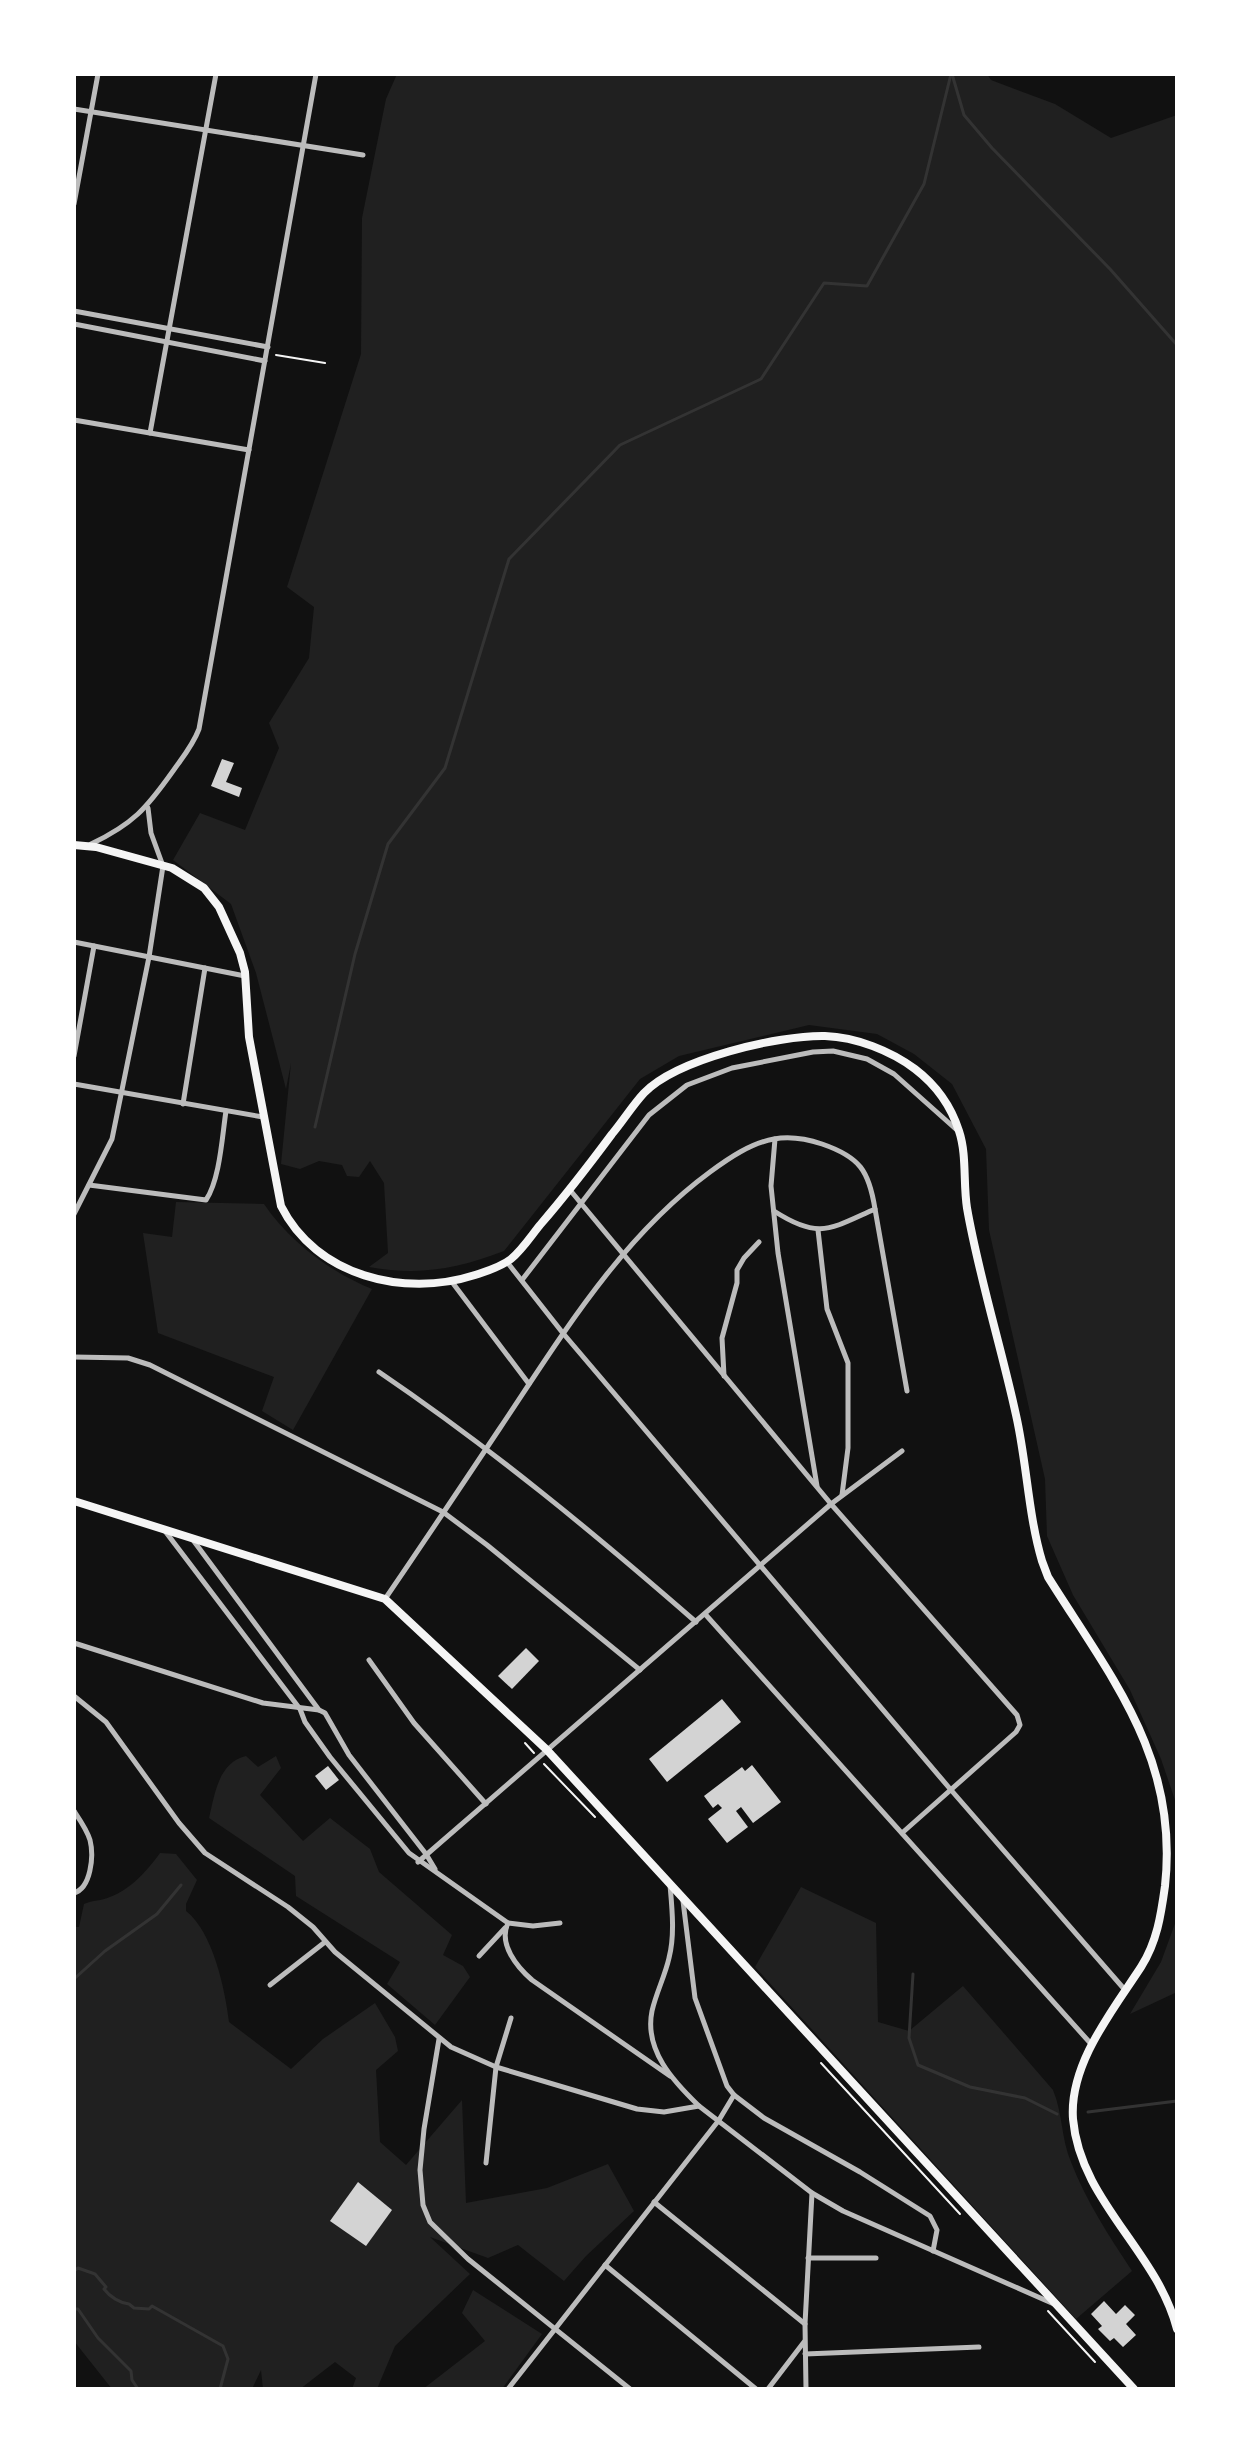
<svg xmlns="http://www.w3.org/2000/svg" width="1251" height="2463" font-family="'PT Sans',sans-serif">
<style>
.green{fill:#202020}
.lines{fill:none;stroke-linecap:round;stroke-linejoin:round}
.stream{stroke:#333;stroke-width:3}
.building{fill:#d3d3d3}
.path{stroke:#f5f5f5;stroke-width:2}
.minor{stroke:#bcbcbc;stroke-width:5}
.secondary{stroke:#f5f5f5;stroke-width:8}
</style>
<rect width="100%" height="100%" fill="#111"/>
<!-- green -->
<g class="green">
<path d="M 397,74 L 987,74 L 991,80 L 1055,104 L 1111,138 L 1177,115 L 1177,1806 L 1161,1759 L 1130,1690 L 1073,1595 L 1047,1536 L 1045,1479 L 989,1230 L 986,1149 L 952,1084 L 914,1054 L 877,1034 L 809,1025 L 679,1056 L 640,1079 L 504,1251 C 456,1269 420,1276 369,1267 L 388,1253 L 384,1183 L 370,1161 L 359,1177 L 347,1176 L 342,1165 L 319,1161 L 300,1169 L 281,1164 L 291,1063 L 286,1089 L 256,973 L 231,904 L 173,860 L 200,813 L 245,830 L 279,748 L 269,723 L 309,658 L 314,607 L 287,587 L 361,354 L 362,218 L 386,99 Z"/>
<path d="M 176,1202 L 264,1204 C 289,1241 330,1272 372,1289 L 293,1430 L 262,1411 L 274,1377 L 158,1333 L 143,1233 L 172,1237 Z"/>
<path d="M 246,1756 L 258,1767 L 276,1756 L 281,1768 L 260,1795 L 303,1841 L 330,1818 L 370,1849 L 379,1872 L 452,1935 L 443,1955 L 463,1966 L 470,1977 L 435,2025 L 387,1984 L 400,1962 L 296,1896 L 295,1876 L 209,1818 C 215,1794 218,1763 246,1756 Z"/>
<path d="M 160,1853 L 176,1854 L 197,1880 L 186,1904 L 186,1911 C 213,1932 225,1989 229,2022 L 291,2069 L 323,2039 L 375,2003 L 395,2037 L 398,2051 L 376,2070 L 380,2142 L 406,2165 L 462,2100 L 466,2203 L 547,2188 L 608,2164 L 634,2211 L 586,2256 L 564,2281 L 518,2245 L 488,2258 L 430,2237 L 470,2274 L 395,2346 L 377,2389 L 352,2389 L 356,2378 L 335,2362 L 300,2389 L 263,2389 L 261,2370 L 252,2389 L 112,2389 L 74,2341 L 74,1927 L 79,1927 L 84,1904 C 93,1900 101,1901 110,1897 C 130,1890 148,1870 160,1853 Z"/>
<path d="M 801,1887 L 876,1923 L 878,2022 L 909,2031 L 963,1986 L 1053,2090 C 1063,2114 1061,2139 1071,2162 C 1086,2201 1109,2236 1132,2271 L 1076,2319 L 755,1967 Z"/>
<polygon points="1177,1918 1177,1992 1130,2014 1161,1962"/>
<polygon points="473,2290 542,2334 502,2389 423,2389 485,2341 462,2313"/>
</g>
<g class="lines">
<!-- stream -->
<g class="stream">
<polyline points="952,74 964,115 992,148 1110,269 1177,345"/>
<polyline points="315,1127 355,954 388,844 445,768 509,559 620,445 761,379 824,283 867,286 924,184 951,74"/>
<polyline points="913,1974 909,2038 918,2065 970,2087 1025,2098 1057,2114"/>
<polyline points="74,1979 105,1951 157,1914 181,1885"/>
<polyline points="1088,2112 1177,2101"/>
<path d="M 74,2271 L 78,2268 L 95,2274 L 106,2287 L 104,2289 C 110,2297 120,2303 129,2304 L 134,2308 L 149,2309 L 152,2306 L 223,2346 L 228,2359 L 220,2389"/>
<polyline points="74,2309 78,2309 98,2338 131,2371 132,2380 138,2389"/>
</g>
</g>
<!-- building -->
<g class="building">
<polygon points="222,759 234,763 226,782 242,788 239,797 211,786"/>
<polygon points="526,1648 539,1661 512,1689 498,1676"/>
<polygon points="722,1699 741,1722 667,1782 649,1759"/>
<polygon points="752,1765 781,1802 753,1823 741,1807 736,1811 748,1827 727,1843 708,1819 722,1808 718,1804 713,1808 704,1796 742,1767 745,1771"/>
<polygon points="328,1766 339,1780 326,1790 315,1776"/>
<polygon points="358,2182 392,2210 366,2246 330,2221"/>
<polygon points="1104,2301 1116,2314 1125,2305 1135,2315 1126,2324 1136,2335 1123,2347 1114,2338 1110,2341 1098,2329 1102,2326 1091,2314"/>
</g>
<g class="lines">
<!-- path -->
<g class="path">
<polyline points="276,355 325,363"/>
<polyline points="525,1743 534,1753"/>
<polyline points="544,1764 595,1817"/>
<polyline points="821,2063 960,2214"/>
<polyline points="1048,2311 1095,2362"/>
</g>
<!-- minor -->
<g class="minor">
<polyline points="74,109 363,155"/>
<polyline points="74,204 98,74"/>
<polyline points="74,311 268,347"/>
<polyline points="74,324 265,361"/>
<polyline points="74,420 249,450"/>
<polyline points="150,433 216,74"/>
<path d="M 91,844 C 133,824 146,809 173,771 C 183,757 193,745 199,729 L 316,74"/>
<polyline points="74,942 245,976"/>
<polyline points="74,1056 94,946"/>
<polyline points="74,1084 263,1117"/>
<polyline points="183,1104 205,968"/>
<polyline points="775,1139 771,1186 778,1253 817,1486"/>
<path d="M 89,1185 L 206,1200 C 220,1179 222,1137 226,1111"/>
<polyline points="570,1190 831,1504 1017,1715 1020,1725 1016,1732 902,1833"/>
<polyline points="875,1209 907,1391"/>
<polyline points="74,1214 112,1139 149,957 163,866 151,833 148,808"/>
<polyline points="818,1230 827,1309 848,1363 848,1448 842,1495"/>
<polyline points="507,1262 562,1332 951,1790 1125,1990"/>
<polyline points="522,1280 649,1115 687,1085 732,1068 813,1052 833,1051 867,1059 894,1074 958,1131"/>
<polyline points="452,1282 529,1384"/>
<polyline points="74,1357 128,1358 150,1365 443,1512 487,1545 640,1670"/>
<path d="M 379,1372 C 491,1448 594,1533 696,1622"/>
<polyline points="724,1376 722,1338 737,1283 737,1270 744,1258 759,1242"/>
<path d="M 165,1531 L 300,1709 L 305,1722 L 330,1757 L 409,1853 L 508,1923 C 498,1944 517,1967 532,1980 L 670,2076"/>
<polyline points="193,1540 319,1710 325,1713 349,1755 426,1854 435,1869"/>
<path d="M 385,1599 C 424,1542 462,1485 500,1428 C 561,1337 620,1238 710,1172 C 729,1158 751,1143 774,1139 C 790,1136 807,1139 822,1144 C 860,1157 869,1171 875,1209 C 830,1229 819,1240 774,1211"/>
<polyline points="705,1614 1092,2045"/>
<polyline points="74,1643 263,1703 319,1710"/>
<polyline points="369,1660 414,1723 486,1804"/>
<polyline points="74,1696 106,1722 179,1823 205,1853 288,1907 313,1927 335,1952 451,2047 496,2067 637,2109 664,2112 699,2106"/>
<path d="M 74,1811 C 80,1820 87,1830 90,1840 C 94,1856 91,1888 74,1893"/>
<polyline points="418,1862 831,1504 902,1451"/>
<path d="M 670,1885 C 672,1908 675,1935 669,1958 C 665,1976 656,1993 652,2011 C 644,2050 673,2081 699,2106 L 812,2193 L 843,2211 L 1054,2304"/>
<polyline points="683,1901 695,1998 727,2086 734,2095 764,2118 860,2172 930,2216 937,2230 933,2251"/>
<polyline points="508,1923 533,1926 560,1923"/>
<polyline points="479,1956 505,1928"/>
<polyline points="270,1985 325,1942"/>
<polyline points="439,2039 424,2129 420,2170 423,2205 430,2222 468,2259 630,2389"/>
<polyline points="486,2163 496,2067 511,2018"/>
<polyline points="654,2202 805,2324"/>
<polyline points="808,2258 876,2258"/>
<polyline points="605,2265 756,2389"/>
<polyline points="805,2354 979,2347"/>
<polyline points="508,2389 719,2120 734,2095"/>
<polyline points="768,2389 804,2342"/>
<polyline points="806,2389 805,2324 812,2193"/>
</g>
<!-- secondary -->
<g class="secondary">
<path d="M 74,845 L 96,847 L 172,868 L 204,888 L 219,907 L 240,953 L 245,972 L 249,1037 L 281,1206 C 316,1276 404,1298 475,1275 C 487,1271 501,1267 511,1259 C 522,1250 531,1236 540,1225 C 565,1196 589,1165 612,1134 C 623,1121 632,1106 644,1093 C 677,1059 778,1035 825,1036 C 856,1037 891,1051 915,1069 C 936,1085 951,1106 959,1131 C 967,1155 963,1183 967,1208 C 979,1277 1001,1346 1016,1415 C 1027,1463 1028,1514 1042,1561 L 1048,1577 C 1112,1679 1179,1758 1165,1886 C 1161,1915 1157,1942 1141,1967 C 1113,2010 1069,2064 1073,2119 C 1080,2201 1157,2251 1177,2329"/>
<polyline points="74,1501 385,1599 547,1750 1134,2389"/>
</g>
</g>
<!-- border -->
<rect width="1251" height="2463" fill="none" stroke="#ffffff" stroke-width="152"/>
</svg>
